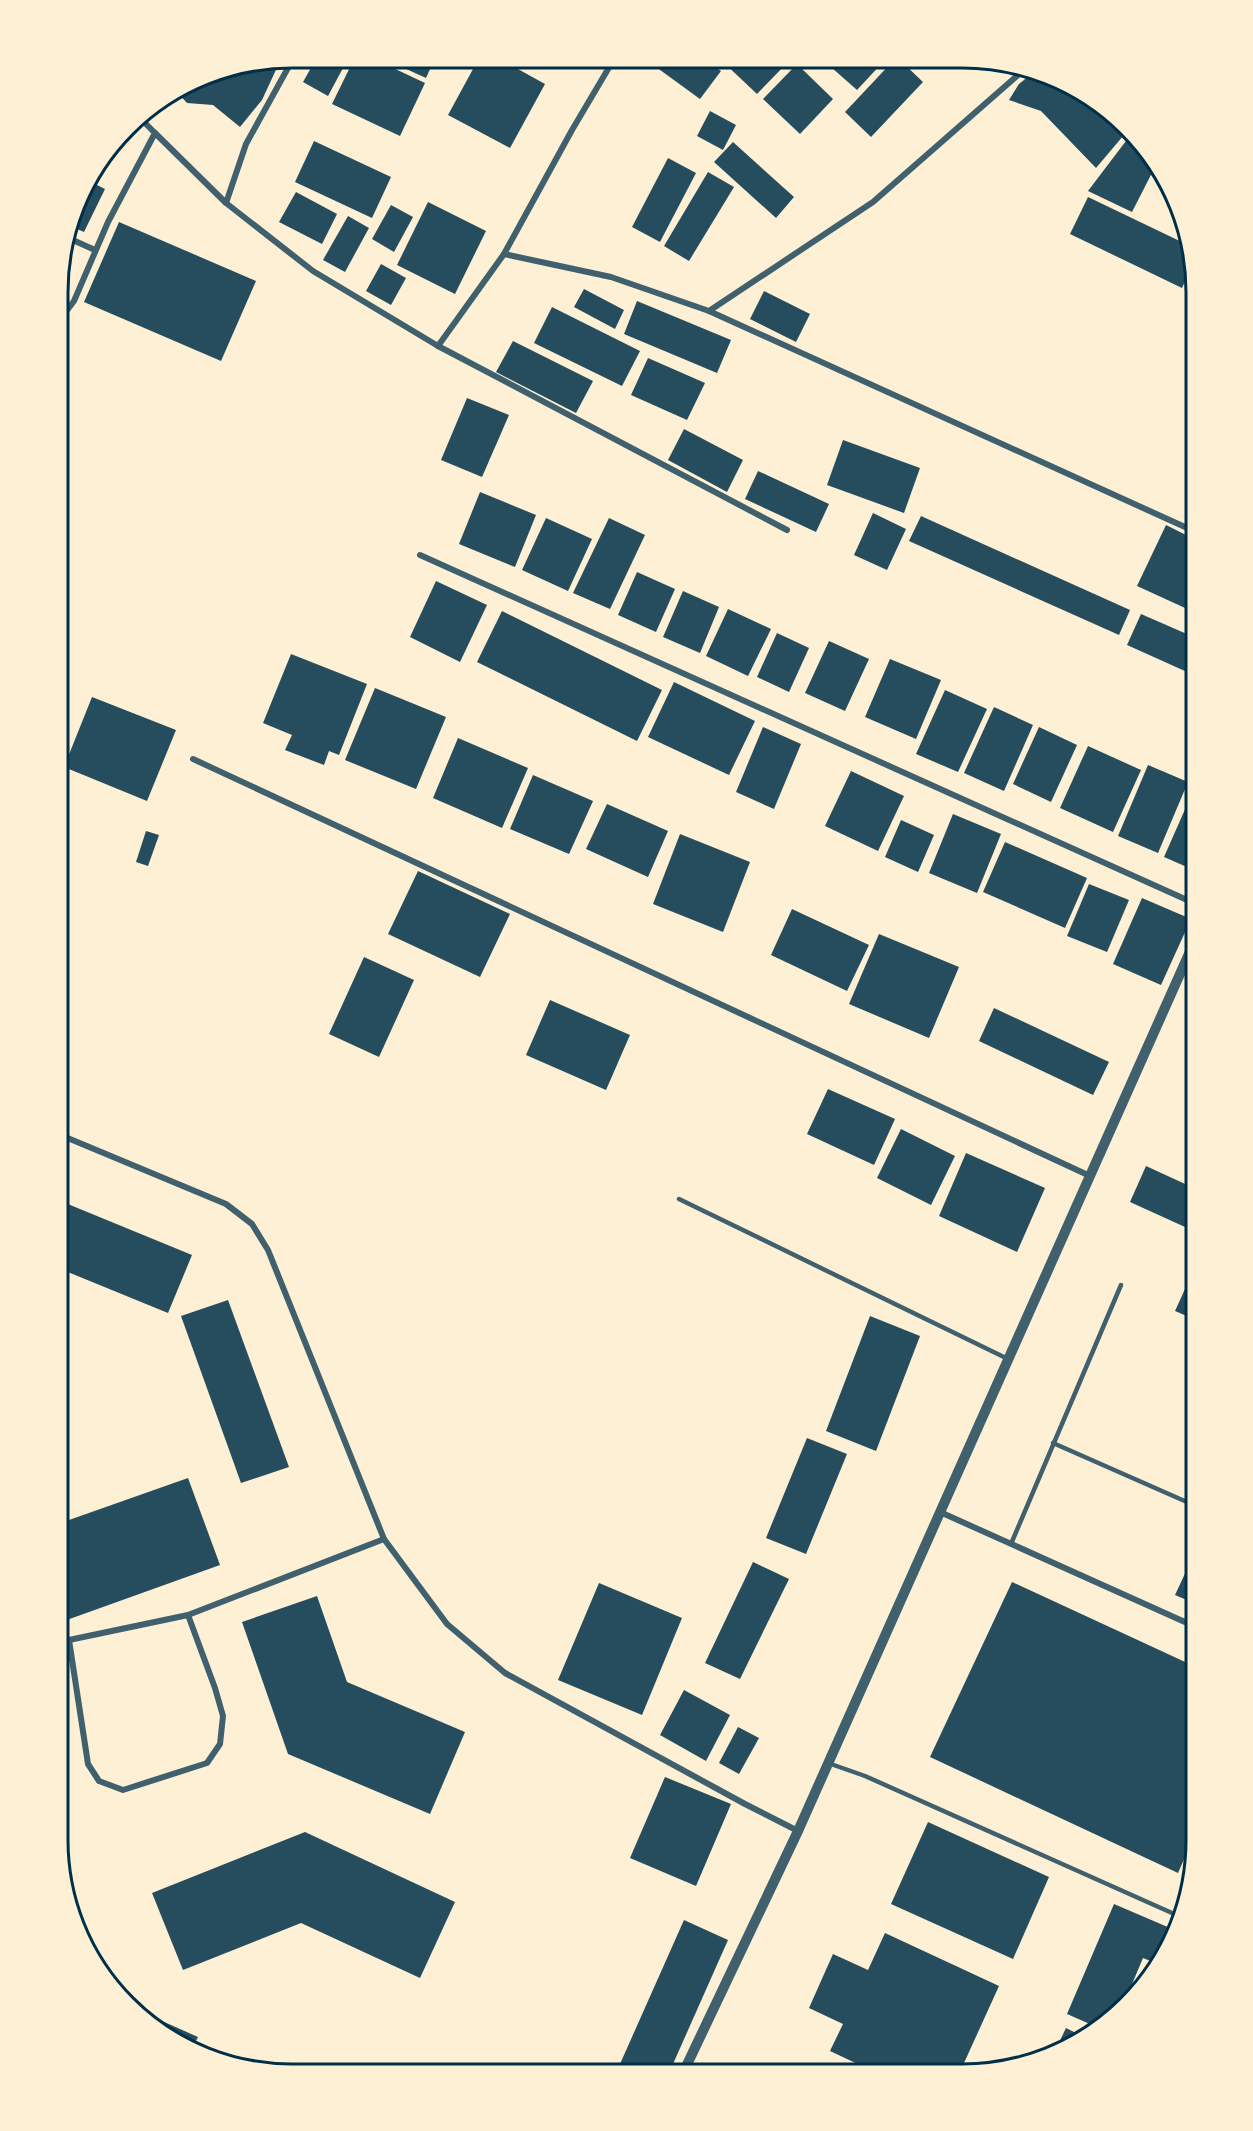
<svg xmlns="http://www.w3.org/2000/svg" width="1253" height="2131" font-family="'Golos Text',sans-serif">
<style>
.building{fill:#264d5e}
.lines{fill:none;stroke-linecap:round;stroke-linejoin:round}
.service{stroke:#3f606c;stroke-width:4.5}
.minor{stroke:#3f606c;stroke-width:6}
.tertiary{stroke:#3f606c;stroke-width:10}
.rim{fill:none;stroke:#003049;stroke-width:3}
</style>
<rect width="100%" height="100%" fill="#fdf0d5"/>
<!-- building -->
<g class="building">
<polygon points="317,57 323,57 343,68 328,96 303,82"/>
<polygon points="355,57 372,58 425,83 400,136 332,104"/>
<polygon points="382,58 435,58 426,78"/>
<polygon points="479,58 498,58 545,84 510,148 448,115"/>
<polygon points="281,59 262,100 240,127 213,105 187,103 176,91 202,75"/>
<polygon points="645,59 706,60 721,71 700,99"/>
<polygon points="721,60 787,60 788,62 757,94"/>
<polygon points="823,60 884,61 857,90"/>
<polygon points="893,61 901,61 923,82 871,137 845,112"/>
<polygon points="797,64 833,99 800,134 763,99"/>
<polygon points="1035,71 1065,81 1116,115 1129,129 1096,168 1041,111 1009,100 1019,84"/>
<polygon points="710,111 736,125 723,150 697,136"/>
<polygon points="1132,133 1157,163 1132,212 1088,191"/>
<polygon points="314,141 391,177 372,218 295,182"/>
<polygon points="733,142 794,197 776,218 714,162"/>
<polygon points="668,158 696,173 660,242 632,227"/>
<polygon points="708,172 734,187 689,261 664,246"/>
<polygon points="87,180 105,189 84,232 70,226 81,187"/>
<polygon points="296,192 337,214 322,244 279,222"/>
<polygon points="1088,197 1188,245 1192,266 1182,288 1070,234"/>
<polygon points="428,202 486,231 455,294 397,265"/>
<polygon points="391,205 413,217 394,252 372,239"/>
<polygon points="348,216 369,228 345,272 323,260"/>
<polygon points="119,222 256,281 221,361 84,302"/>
<polygon points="381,264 406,278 391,305 366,291"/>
<polygon points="584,289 624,310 615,329 574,307"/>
<polygon points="764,291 810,314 796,342 750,319"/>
<polygon points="637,301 731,340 717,373 624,334"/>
<polygon points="552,307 640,351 622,386 534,343"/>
<polygon points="513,341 593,381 576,413 496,372"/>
<polygon points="648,358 705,383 687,420 631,395"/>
<polygon points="467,398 509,415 482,477 441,460"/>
<polygon points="684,429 743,460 727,492 668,460"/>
<polygon points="843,440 920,468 904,513 827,485"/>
<polygon points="758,471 829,504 816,532 745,499"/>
<polygon points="480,492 536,515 515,567 459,544"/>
<polygon points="873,513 906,529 887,570 854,555"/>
<polygon points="921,516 1130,610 1119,635 909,541"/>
<polygon points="546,518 592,539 568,591 522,570"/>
<polygon points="609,518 645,535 610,609 573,593"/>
<polygon points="1166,525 1196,540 1196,613 1137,586"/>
<polygon points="637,572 675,589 656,632 618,615"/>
<polygon points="436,581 487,605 460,662 410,637"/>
<polygon points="683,591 719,607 700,653 663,637"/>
<polygon points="728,609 771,629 748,676 706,656"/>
<polygon points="502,611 662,690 637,741 477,662"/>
<polygon points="1141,614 1196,638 1196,676 1127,645"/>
<polygon points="777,633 809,648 789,692 757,677"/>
<polygon points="829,641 869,659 845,711 805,693"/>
<polygon points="291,654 367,684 339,755 329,751 324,765 285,750 292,735 263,723"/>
<polygon points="890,659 941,680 916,739 865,717"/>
<polygon points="674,682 755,721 729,775 648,737"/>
<polygon points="375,688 446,717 416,789 345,760"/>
<polygon points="945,690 987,709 958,772 916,754"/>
<polygon points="92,697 176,730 147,801 64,767"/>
<polygon points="994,707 1033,725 1004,791 964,773"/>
<polygon points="763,727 801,744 774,809 736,792"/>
<polygon points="1039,727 1077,745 1051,802 1013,784"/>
<polygon points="458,738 528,768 502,828 433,798"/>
<polygon points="1088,746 1141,770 1113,832 1060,808"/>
<polygon points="1148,765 1188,782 1158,853 1118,836"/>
<polygon points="851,771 904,796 878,851 825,826"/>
<polygon points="533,775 593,801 569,854 510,829"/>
<polygon points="1190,798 1196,801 1196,871 1164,857"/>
<polygon points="607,804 668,831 648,877 586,849"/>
<polygon points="953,814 1001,834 977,893 929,873"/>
<polygon points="901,820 934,835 918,872 885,857"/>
<polygon points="146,831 159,835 148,866 136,862"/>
<polygon points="680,834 750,862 723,932 653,904"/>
<polygon points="1005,842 1087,878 1065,928 983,892"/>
<polygon points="418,871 510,914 480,977 388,934"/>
<polygon points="1089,884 1129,900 1107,952 1067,936"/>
<polygon points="1142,898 1191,919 1161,985 1113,964"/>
<polygon points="792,909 869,945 847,991 771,955"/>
<polygon points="879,934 959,967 929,1038 849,1004"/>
<polygon points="364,957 414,980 379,1057 329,1034"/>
<polygon points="550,1000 630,1035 606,1090 526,1055"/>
<polygon points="994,1008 1109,1062 1093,1095 979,1041"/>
<polygon points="828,1089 895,1119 874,1165 807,1134"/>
<polygon points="901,1129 955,1156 931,1205 877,1178"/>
<polygon points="966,1153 1045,1188 1017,1252 939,1216"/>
<polygon points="1146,1166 1196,1189 1196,1232 1130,1202"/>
<polygon points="58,1200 192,1255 168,1313 58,1268"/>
<polygon points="1196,1265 1196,1320 1175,1311"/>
<polygon points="228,1300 289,1467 241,1483 181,1316"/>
<polygon points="870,1316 920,1336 876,1451 826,1431"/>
<polygon points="807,1438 847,1454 806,1554 766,1538"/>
<polygon points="188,1478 220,1565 64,1621 57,1618 57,1515 69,1520"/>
<polygon points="1196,1550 1196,1604 1175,1595"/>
<polygon points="753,1562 789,1579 740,1679 705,1663"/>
<polygon points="1012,1582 1196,1667 1195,1835 1178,1873 930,1757"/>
<polygon points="599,1583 682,1618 642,1715 558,1680"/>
<polygon points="317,1596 347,1682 465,1732 430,1814 288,1754 242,1622"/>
<polygon points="684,1690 730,1715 706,1761 660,1735"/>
<polygon points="738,1727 759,1738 739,1774 719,1763"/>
<polygon points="665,1777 731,1804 696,1886 630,1858"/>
<polygon points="928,1822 1049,1877 1013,1959 891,1904"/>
<polygon points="305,1832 455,1902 420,1978 301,1923 183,1970 152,1893"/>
<polygon points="1114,1904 1177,1931 1158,1964 1143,1958 1122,2008 1099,2028 1067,2014"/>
<polygon points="684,1920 728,1940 669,2073 616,2073"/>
<polygon points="885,1933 999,1986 959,2074 879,2074 830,2051 843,2024 809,2008 833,1954 868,1970"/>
<polygon points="162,2021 198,2037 191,2051 158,2030"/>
<polygon points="1066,2028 1084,2037 1054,2053"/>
</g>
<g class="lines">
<!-- service -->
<g class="service">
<polyline points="679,1199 1008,1359"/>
<polyline points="1053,1443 1196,1506"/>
<polyline points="1011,1544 1121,1285"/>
<polyline points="828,1763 865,1776 1181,1917"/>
</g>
<!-- minor -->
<g class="minor">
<polyline points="155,133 226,203 313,271 438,346 787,530"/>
<polyline points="226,203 246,144 294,57"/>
<polyline points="66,237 95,250"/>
<polyline points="504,254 572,130 614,59"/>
<polyline points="709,311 1196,532"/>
<polyline points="59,321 74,301 108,222 155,133 137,115"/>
<polyline points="438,346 504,254 611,277 709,311 873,202 1018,75 1028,69"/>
<polyline points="420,555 1196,904"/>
<polyline points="193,759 1090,1176"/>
<polyline points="58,1134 226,1204 252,1224 268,1250 384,1539 447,1624 505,1673 745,1804 798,1831"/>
<polyline points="940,1512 1196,1627"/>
<polyline points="57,1640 69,1640 188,1615 384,1539"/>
<polyline points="69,1640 88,1764 99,1781 123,1790 207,1763 220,1744 223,1716 215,1688 188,1615"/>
</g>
<!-- tertiary -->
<polyline class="tertiary" points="683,2073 798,1831 1196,938"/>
</g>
<!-- crop -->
<path d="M0 0H1253V2131H0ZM292 68H962A224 224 0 0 1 1186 292V1840A224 224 0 0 1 962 2064H292A224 224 0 0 1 68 1840V292A224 224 0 0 1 292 68Z" fill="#fdf0d5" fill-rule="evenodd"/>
<path class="rim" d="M292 68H962A224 224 0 0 1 1186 292V1840A224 224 0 0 1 962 2064H292A224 224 0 0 1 68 1840V292A224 224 0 0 1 292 68Z"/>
</svg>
